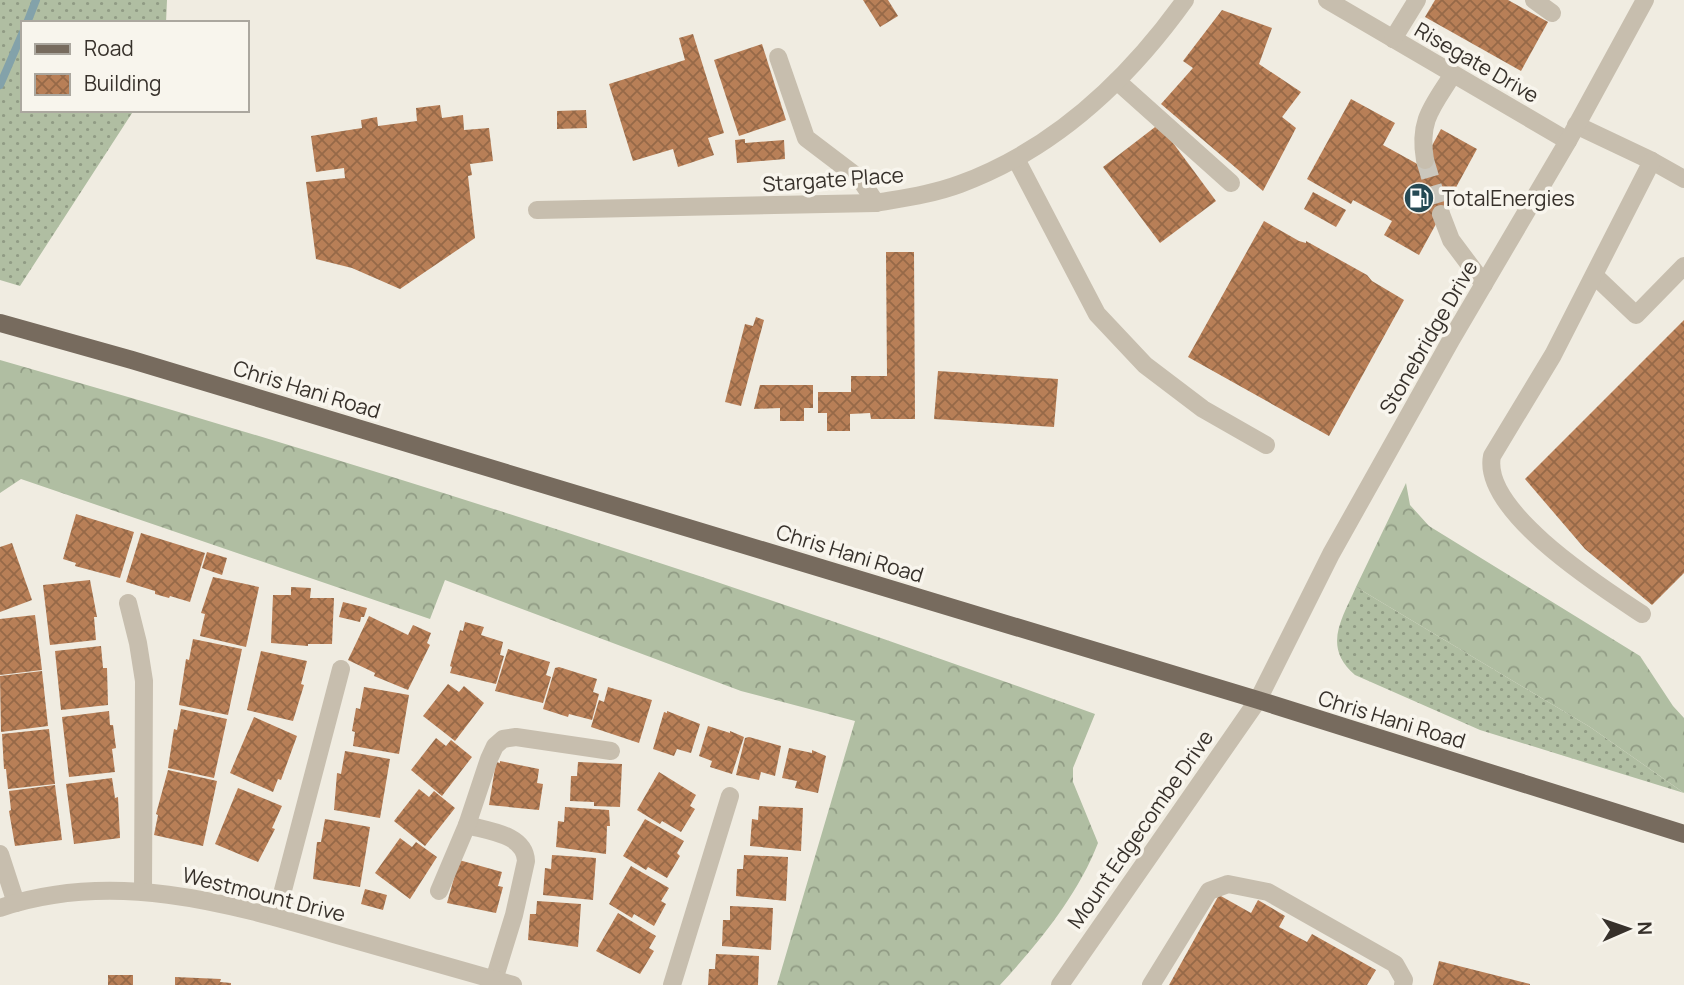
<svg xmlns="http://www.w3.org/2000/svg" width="1684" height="985" font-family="Manrope,sans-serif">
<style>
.grass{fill:url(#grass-dots)}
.forest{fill:url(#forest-crowns)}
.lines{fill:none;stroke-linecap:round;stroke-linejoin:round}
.stream{stroke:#83a2aa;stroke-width:8}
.building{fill:url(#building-cross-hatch)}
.minor-tunnel{stroke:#cbc7bd;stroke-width:18;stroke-dasharray:18 9;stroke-linecap:butt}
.minor{stroke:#c7beae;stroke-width:18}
.major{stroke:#776b5e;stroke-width:18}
.labels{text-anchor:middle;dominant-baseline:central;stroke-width:7;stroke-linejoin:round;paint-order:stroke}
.street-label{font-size:21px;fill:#37312b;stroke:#f8f5ed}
.poi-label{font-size:21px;fill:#37312b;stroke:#f8f5ed;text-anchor:start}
</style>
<defs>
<pattern id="grass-dots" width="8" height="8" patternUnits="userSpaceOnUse" patternTransform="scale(1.75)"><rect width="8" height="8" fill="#b0bea2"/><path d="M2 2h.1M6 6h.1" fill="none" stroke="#909b84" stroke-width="1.8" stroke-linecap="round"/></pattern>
<pattern id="forest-crowns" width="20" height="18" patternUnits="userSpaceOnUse" patternTransform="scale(1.75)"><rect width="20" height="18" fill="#b0bea2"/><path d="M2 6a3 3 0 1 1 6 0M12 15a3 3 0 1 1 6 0" fill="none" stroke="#909b84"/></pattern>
<pattern id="building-cross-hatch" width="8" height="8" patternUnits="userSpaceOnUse" patternTransform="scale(1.75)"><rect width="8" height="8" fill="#b87f57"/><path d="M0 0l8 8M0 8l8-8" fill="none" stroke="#966948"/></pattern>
</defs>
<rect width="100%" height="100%" fill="#f0ece1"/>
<!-- grass -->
<g class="grass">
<polygon points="0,0 167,0 166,23 23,23 23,110 134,110 20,286 0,280"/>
<path d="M 1356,587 L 1590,727 L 1684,793 L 1480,730 L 1355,675 C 1322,647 1342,619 1356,587 Z"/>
</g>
<!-- forest -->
<g class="forest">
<path d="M 0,360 C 369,465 734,583 1095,714 L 1073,768 L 1073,782 L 1098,843 C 1078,895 1037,945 1000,985 L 777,985 L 855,721 L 741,691 L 445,580 L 430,619 L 21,479 L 0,493 Z"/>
<polygon points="1406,483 1410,505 1429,526 1640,656 1673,706 1684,718 1684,793 1590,727 1356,587"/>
</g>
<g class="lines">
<!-- stream -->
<g class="stream">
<polyline points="27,23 36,0"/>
<polyline points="0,85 23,32"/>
</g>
</g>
<!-- building -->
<g class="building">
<polygon points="863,0 888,0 898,16 880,27"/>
<polygon points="1435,0 1508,0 1548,22 1521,71 1425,17"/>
<polygon points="1222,10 1272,28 1259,64 1301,92 1282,117 1296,128 1263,191 1161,104 1193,68 1183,61"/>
<polygon points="693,34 724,133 708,138 714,155 678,167 673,149 633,161 609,84 685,60 679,38"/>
<polygon points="762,44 786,120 739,136 714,60"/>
<polygon points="1351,99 1395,123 1383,145 1421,166 1441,129 1477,149 1419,255 1384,235 1392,221 1353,200 1351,204 1307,179"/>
<polygon points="440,105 442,118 463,115 464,130 489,128 493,161 470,164 472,175 468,176 475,238 400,289 352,268 316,259 306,182 345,178 344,168 316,172 311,136 362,128 361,120 377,117 378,126 417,121 416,108"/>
<polygon points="586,110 587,128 557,129 557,111"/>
<polygon points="1159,124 1216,201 1160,243 1103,167"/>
<polygon points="745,139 745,143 784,140 785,159 737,163 735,140"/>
<polygon points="1313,192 1346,210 1336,227 1304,209"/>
<polygon points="1264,221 1299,241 1306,243 1306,241 1367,275 1372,281 1404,300 1329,436 1188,357"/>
<polygon points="886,252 914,252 915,419 871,419 870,413 850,414 850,431 827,431 827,413 818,413 818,392 851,392 851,376 887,376"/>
<polygon points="756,317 764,320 741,406 725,402 745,324 753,326"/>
<polygon points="1684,320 1684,573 1652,605 1585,549 1525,479"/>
<polygon points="938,371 1058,379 1054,427 934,419"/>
<polygon points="760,385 813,385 813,408 804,408 804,421 780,421 780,408 754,409"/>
<polygon points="76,514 134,532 120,578 75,566 76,563 63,559"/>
<polygon points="141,533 205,553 190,602 170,596 169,598 155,594 155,591 126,582"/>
<polygon points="12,543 32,600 0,612 0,547"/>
<polygon points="207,552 227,558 222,575 202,568"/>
<polygon points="213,577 259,587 246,647 200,636 205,614 201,613"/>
<polygon points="90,580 97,617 94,617 96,640 50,645 43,585"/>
<polygon points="291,587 311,588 310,598 334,598 332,644 308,644 308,646 271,643 273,595 291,595"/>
<polygon points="343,602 367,608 364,617 361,617 360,622 339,617"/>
<polygon points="35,615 42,670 0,675 0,619"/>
<polygon points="369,616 408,635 413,625 431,633 427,643 430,645 408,690 374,676 375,673 348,660"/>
<polygon points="465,622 484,627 481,635 503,642 500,655 504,656 496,684 450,673 452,667 450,666 460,630 463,631"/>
<polygon points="193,639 242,649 228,715 179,705 186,659 189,660"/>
<polygon points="101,646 103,668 107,668 108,705 61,710 55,651"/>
<polygon points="508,649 550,662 546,675 551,677 543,703 495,691"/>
<polygon points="261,651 307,661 301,684 304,685 293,721 247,710"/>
<polygon points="559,667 597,679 593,692 599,694 592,720 569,714 568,717 543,709 555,668"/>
<polygon points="42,671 48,726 1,732 0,676"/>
<polygon points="448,684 459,692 464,686 484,703 455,741 423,716"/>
<polygon points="364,687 409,695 399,754 353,746 355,732 352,731 356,708 360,709"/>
<polygon points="608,687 652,700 639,743 591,727 599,700 604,702"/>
<polygon points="181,709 227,719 214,778 168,768 174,729 177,730"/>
<polygon points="109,711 110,725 113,725 116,748 112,749 115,772 69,777 62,717"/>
<polygon points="667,711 700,724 691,753 677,749 674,756 653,749 664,712 667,713"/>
<polygon points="254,717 297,736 281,780 278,779 273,792 230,773"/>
<polygon points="708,726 730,733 730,731 744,737 732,774 710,767 712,761 699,756"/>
<polygon points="49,729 55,784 8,789 6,769 4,769 2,734"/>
<polygon points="749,737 781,746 775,776 761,772 759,780 736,775 745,738"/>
<polygon points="436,738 446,746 451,740 472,757 442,796 411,770"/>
<polygon points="789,748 812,753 812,750 826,756 818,793 795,788 797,781 782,778"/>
<polygon points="345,751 390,759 380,818 334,810 337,773 341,774"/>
<polygon points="500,761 539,769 537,783 543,784 539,810 489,805 496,762 500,763"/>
<polygon points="578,762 622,764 620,807 594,806 594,802 570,801 571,776 577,776"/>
<polygon points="168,770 217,781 203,846 154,835 158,815 156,814"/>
<polygon points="659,772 696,795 690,806 695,809 681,832 662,821 660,824 637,810"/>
<polygon points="112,778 115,798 118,797 120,838 74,844 66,784"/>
<polygon points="55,785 62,840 15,846 9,811 11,810 9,791"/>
<polygon points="238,788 282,806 272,828 275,829 258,862 215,844"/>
<polygon points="419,789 429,797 434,791 455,808 425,846 394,821"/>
<polygon points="759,806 803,808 801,851 750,846 752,819 758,820"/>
<polygon points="565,807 609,810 610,826 607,826 606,854 556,847 558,821 564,822"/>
<polygon points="325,819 370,827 360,887 313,879 317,842 321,842"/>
<polygon points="645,819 684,841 677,853 680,856 667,878 648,867 646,870 623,856"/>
<polygon points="400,838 412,847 416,842 437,857 410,899 375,873"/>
<polygon points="552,855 596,858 593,900 543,895 545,868 551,869"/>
<polygon points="744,855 788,857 786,901 736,896 737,869 743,869"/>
<polygon points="459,860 502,872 498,886 503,887 496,913 447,903"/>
<polygon points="631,866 669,888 661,901 666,904 654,926 634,914 632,918 609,904"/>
<polygon points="365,889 387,895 383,910 361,904"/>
<polygon points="1219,895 1251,913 1258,900 1285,916 1279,927 1307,942 1312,934 1376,970 1367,985 1169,985"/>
<polygon points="537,901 581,904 578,947 528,940 530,914 536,914"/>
<polygon points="730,906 773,908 771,950 722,946 723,920 730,920"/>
<polygon points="618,913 656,936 649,948 654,951 640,974 596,951"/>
<polygon points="716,954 759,956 758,985 708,985 709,969 715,969"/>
<polygon points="1439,961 1530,984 1530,985 1433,985"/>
<rect x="108" y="975" width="25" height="10"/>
<polygon points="175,977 221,979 220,982 231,983 231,985 175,985"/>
</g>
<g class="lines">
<!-- minor-tunnel -->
<polyline class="minor-tunnel" points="1425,160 1441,214"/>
<!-- minor -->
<g class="minor">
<polyline points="1327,0 1568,141"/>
<polyline points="1534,0 1552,13"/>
<polyline points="1393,39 1417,0"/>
<polyline points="778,57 806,138 860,179 876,203"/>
<polyline points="1117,81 1231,183"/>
<polyline points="1576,125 1652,161 1684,179"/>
<polyline points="1016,159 1097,314 1145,365 1203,409 1266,445"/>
<path d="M 1425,160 C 1418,120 1433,106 1453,74"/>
<path d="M 537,210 L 876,203 C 904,198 933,194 960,184 C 1055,149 1127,81 1185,0"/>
<polyline points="1441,214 1451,240 1484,284"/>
<polyline points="1595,276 1636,315 1684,266"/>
<polyline points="128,603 138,643 144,681 143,891"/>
<path d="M 1642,614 C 1601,587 1481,511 1492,456 L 1553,355 L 1652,161"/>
<path d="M 467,825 C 488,831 525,834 526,861 L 514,915 L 494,980"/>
<polyline points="0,854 16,903"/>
<polyline points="439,891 467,825 489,759 495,746 503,739 516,737 611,751"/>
<path d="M 0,908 C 112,870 225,902 334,934 C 394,951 454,968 513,985"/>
<polyline points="276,917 341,669"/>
<polyline points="672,985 730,796"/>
<polyline points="1060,985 1258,700 1331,554 1451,340 1568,141 1645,0"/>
<polyline points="1151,985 1209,891 1228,884 1268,892 1395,964 1404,980 1403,985"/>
</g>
<!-- major -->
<polyline class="major" points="0,323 132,360 1258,700 1684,834"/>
</g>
<!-- icons -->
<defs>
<g id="fuel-disc" transform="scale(1.575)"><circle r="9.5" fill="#254954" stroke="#f8f5ed"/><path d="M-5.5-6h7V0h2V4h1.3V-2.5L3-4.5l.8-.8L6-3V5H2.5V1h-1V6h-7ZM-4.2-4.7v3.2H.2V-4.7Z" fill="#fff"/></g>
</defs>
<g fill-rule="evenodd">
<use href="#fuel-disc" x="1419" y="198"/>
</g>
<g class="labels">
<!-- street labels -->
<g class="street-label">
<text transform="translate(1477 62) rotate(30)">Risegate Drive</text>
<text transform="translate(833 179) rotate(-4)">Stargate Place</text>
<text transform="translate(1428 337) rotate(-60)">Stonebridge Drive</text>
<text transform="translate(307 389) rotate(17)">Chris Hani Road</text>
<text transform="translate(850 553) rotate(17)">Chris Hani Road</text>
<text transform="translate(1392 719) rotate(17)">Chris Hani Road</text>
<text transform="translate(1140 829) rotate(-55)">Mount Edgecombe Drive</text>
<text transform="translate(264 894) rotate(14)">Westmount Drive</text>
</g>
<!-- poi labels -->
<g class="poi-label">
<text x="1442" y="198">TotalEnergies</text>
</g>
</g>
<!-- legend -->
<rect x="21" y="21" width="228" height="91" fill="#f8f5ed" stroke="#aba79f" stroke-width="2"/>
<rect x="35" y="44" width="35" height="10" fill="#776b5e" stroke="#aba79f" stroke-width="2"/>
<text x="84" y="56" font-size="21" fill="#37312b">Road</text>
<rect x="35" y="74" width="35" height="21" fill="url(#building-cross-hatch)" stroke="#aba79f" stroke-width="2"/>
<text x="84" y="91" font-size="21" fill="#37312b">Building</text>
<!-- north arrow -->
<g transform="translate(1628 929) rotate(88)" stroke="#f8f5ed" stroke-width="5" paint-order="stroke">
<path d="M0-5L12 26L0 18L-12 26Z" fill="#37312b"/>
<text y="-10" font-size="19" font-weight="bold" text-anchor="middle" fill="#37312b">N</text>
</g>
</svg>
